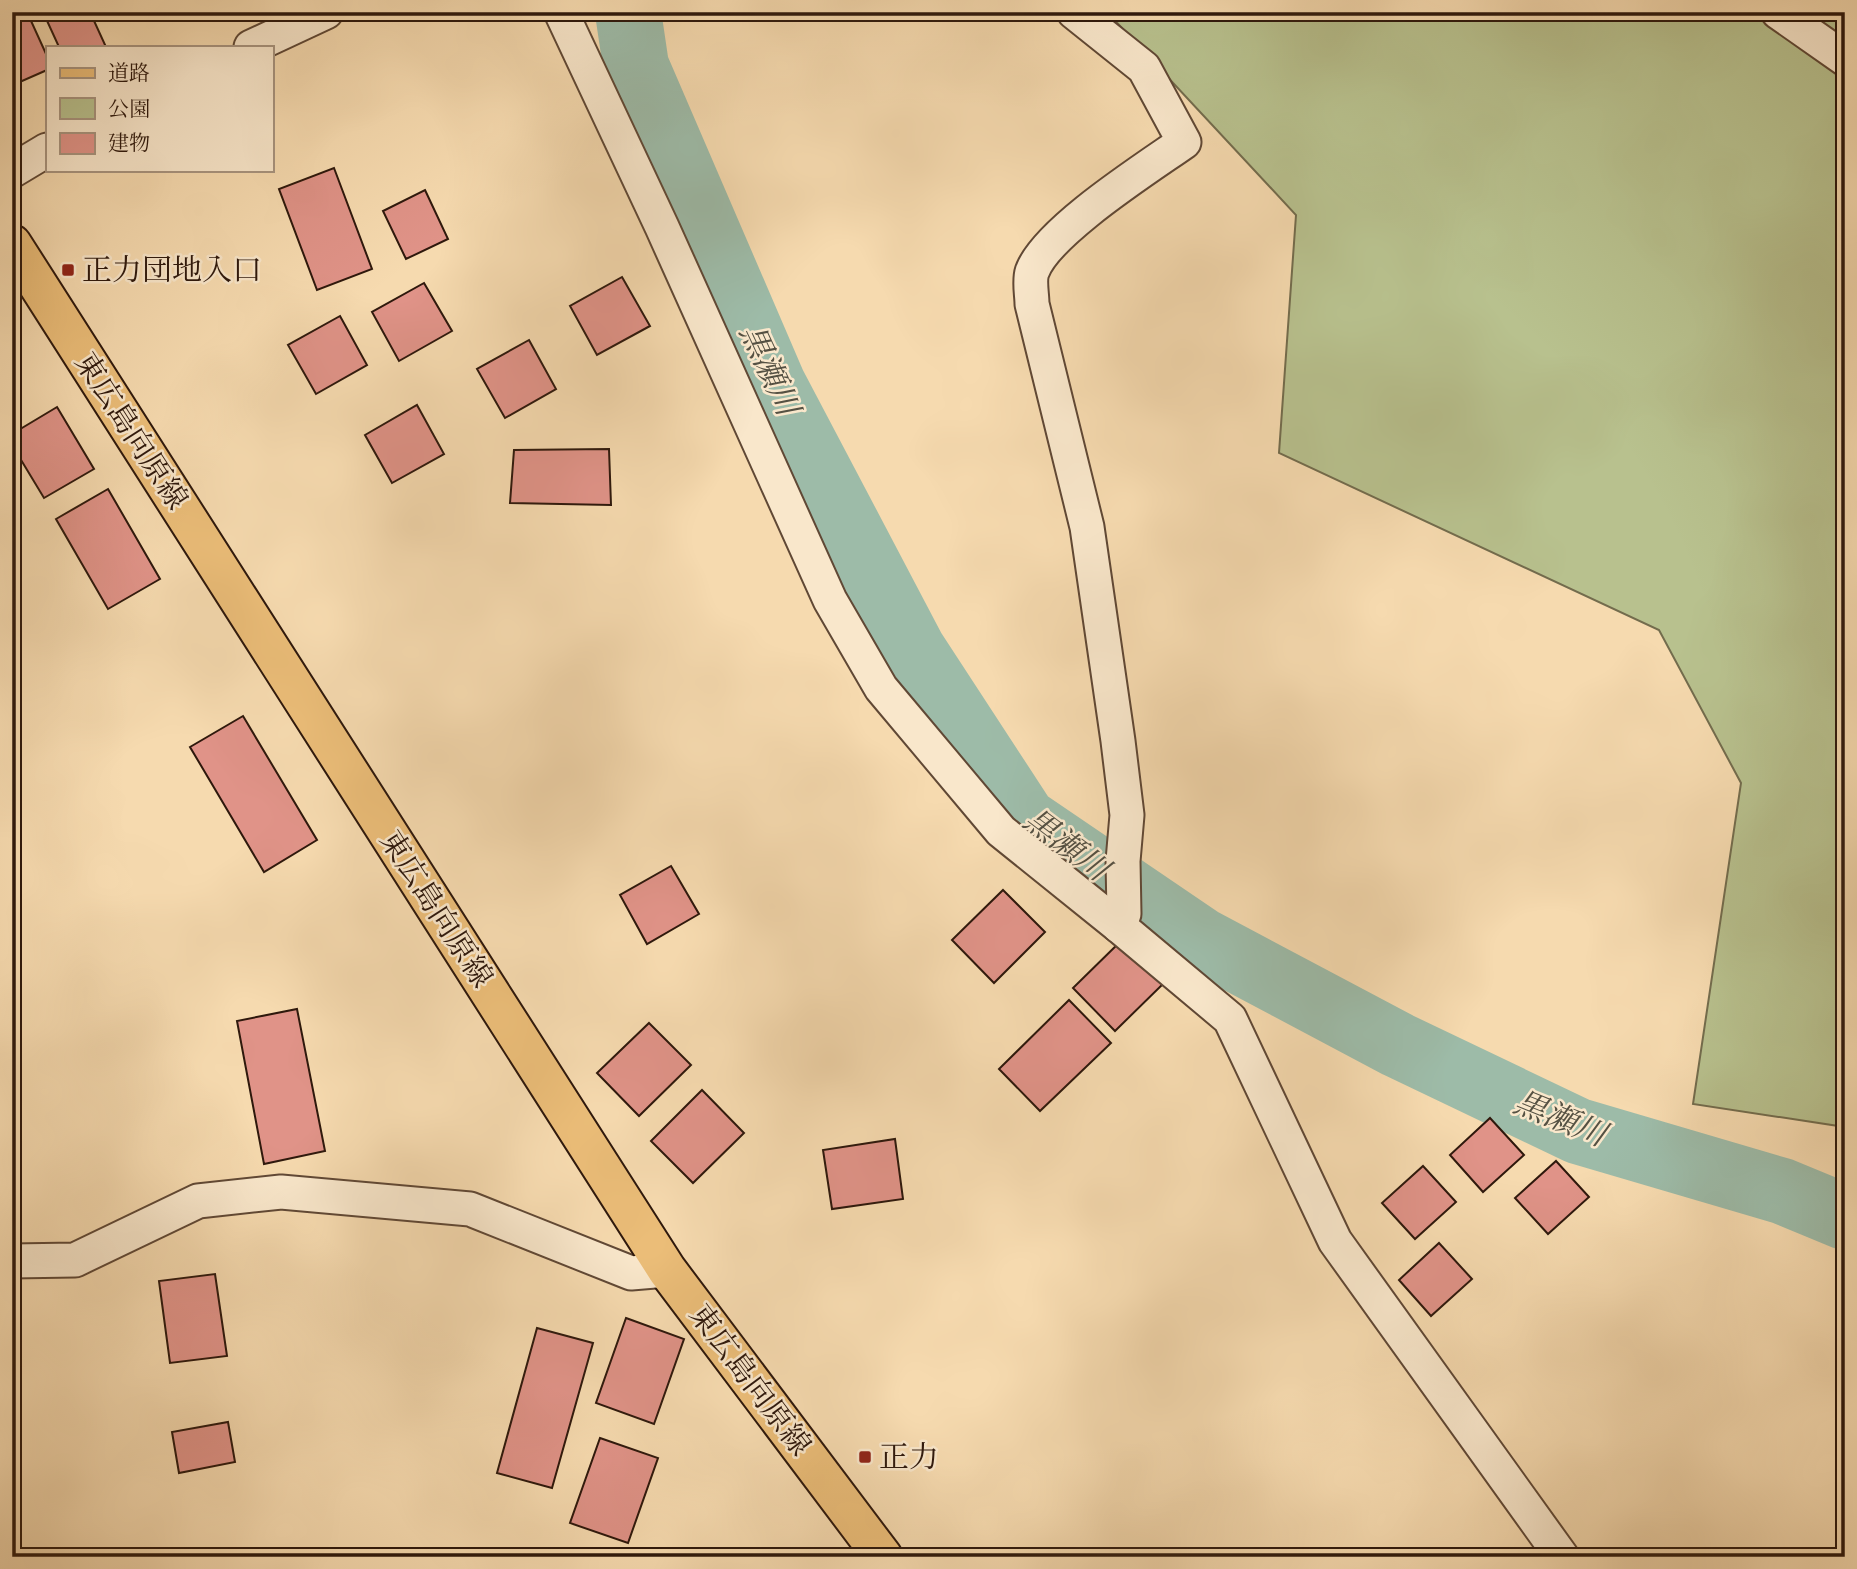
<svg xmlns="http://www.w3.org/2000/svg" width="1857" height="1569" font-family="'IM FELL Double Pica','Noto Serif JP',serif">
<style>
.green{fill:#b8c18e;stroke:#736c4d;stroke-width:2}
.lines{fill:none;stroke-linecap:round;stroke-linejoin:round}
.river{stroke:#9dbba8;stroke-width:66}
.building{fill:#e09388;stroke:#2e180c;stroke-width:2}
.street-casing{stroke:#604835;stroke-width:37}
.primary-casing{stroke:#2e180c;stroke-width:42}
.street{stroke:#f9e7cb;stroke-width:33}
.primary{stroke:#ebbd78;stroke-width:38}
.poi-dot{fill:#8f2418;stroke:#f9e7cb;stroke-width:2.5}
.labels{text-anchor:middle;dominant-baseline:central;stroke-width:5;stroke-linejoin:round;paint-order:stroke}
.poi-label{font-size:30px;fill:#2e180c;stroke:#f9e7cb;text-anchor:start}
.street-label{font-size:30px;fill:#2e180c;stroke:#f9e7cb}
.water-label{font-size:32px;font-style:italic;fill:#555143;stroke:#f9e7cb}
</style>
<rect width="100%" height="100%" fill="#f6daaf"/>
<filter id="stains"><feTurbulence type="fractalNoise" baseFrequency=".00286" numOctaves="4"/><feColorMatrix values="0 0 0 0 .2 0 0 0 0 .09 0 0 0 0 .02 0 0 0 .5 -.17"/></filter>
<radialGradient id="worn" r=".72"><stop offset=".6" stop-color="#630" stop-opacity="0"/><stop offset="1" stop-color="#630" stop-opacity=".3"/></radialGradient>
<!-- green -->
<polygon class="green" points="1107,12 1845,12 1845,1127 1693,1104 1741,783 1659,630 1279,453 1296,215"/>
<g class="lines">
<!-- river -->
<polyline class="river" points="628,12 636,66 773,384 913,650 1024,820 1202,941 1398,1045 1578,1131 1782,1191 1845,1217"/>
</g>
<!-- building -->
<g class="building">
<polygon points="12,12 27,12 47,56 47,70 13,85"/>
<polygon points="43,12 90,12 106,47 59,47"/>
<polygon points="334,168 372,269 317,290 279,189"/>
<polygon points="425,190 448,239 406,259 383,211"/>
<polygon points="622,277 650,326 597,355 570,306"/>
<polygon points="424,283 452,331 399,361 372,312"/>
<polygon points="340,316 367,365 316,394 288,345"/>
<polygon points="529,340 556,389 505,418 477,369"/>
<polygon points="417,405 444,454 392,483 365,435"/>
<polygon points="57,407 94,469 44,498 12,445 12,434"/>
<polygon points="609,449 611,505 510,503 514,450"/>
<polygon points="108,489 160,579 108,609 56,519"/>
<polygon points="243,716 317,840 264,872 190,747"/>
<polygon points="671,866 699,914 647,944 620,895"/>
<polygon points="1003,890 1045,932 994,983 952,940"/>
<polygon points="1124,938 1166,981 1115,1031 1073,988"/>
<polygon points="1069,1000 1111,1043 1040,1111 999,1069"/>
<polygon points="297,1009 325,1151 264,1164 237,1021"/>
<polygon points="649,1023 691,1065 639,1116 597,1073"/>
<polygon points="702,1090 744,1133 693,1183 651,1141"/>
<polygon points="1490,1118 1524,1155 1483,1192 1450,1155"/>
<polygon points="895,1139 903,1199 832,1209 823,1150"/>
<polygon points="1556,1161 1589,1197 1548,1234 1515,1198"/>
<polygon points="1423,1166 1456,1202 1415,1239 1382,1203"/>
<polygon points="1439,1243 1472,1279 1431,1316 1399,1280"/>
<polygon points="215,1274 227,1356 170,1363 159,1281"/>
<polygon points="626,1318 684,1339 654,1424 596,1403"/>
<polygon points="537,1328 593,1343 552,1488 497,1473"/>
<polygon points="228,1422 235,1462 179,1473 172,1432"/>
<polygon points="600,1438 658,1458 628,1543 570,1523"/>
</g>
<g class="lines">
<!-- street casing -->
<g class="street-casing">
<g id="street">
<polyline points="561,12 662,227 830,600 881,688 1001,831 1119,926 1230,1019 1335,1241 1562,1557"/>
<path d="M 1074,12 L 1144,68 L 1184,142 C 1147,168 1046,232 1032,272 C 1029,281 1032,295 1032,304 L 1087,527 L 1118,741 L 1127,815 L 1123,861 L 1124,914 L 1119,926"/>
<polyline points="1778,12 1845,59"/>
<polyline points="251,47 326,12"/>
<polyline points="12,171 47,150"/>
<polyline points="12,1261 75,1260 198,1201 281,1192 470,1209 631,1273 667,1270"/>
</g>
</g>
<!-- primary casing -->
<g class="primary-casing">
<polyline id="primary" points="12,244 667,1270 883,1557"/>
</g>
<!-- street -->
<use href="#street" class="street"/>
<!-- primary -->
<use href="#primary" class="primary"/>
</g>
<!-- markers -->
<g class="poi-dot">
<rect x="61" y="263" width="14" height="14" rx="3.5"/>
<rect x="858" y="1450" width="14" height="14" rx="3.5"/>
</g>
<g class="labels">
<!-- poi labels -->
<g class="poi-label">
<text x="82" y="270">正力団地入口</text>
<text x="879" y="1457">正力</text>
</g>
<!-- street labels -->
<g class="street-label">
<text transform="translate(131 431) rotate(57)">東広島向原線</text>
<text transform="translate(436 909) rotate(57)">東広島向原線</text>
<text transform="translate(750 1380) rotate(53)">東広島向原線</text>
</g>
<!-- water labels -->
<g class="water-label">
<text transform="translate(769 370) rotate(65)">黒瀬川</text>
<text transform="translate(1066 845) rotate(37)">黒瀬川</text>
<text transform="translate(1560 1119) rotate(22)">黒瀬川</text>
</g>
</g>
<!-- margin -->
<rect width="1857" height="1569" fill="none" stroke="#f6daaf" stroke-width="42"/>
<rect x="14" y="14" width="1829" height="1541" fill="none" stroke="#2e180c" stroke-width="3.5"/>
<rect x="21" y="21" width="1815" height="1527" fill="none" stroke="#2e180c" stroke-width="2"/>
<!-- legend -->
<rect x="46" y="46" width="228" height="126" fill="#f9e7cb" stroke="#a8947f" stroke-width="2"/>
<rect x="60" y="68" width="35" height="10" fill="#ebbd78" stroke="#a8947f" stroke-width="2"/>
<text x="108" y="80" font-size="21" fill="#2e180c">道路</text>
<rect x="60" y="98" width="35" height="21" fill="#b8c18e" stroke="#a8947f" stroke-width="2"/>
<text x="108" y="116" font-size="21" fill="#2e180c">公園</text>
<rect x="60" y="133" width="35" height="21" fill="#e09388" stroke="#a8947f" stroke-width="2"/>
<text x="108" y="150" font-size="21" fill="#2e180c">建物</text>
<rect width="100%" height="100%" filter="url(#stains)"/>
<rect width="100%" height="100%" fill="url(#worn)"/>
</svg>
